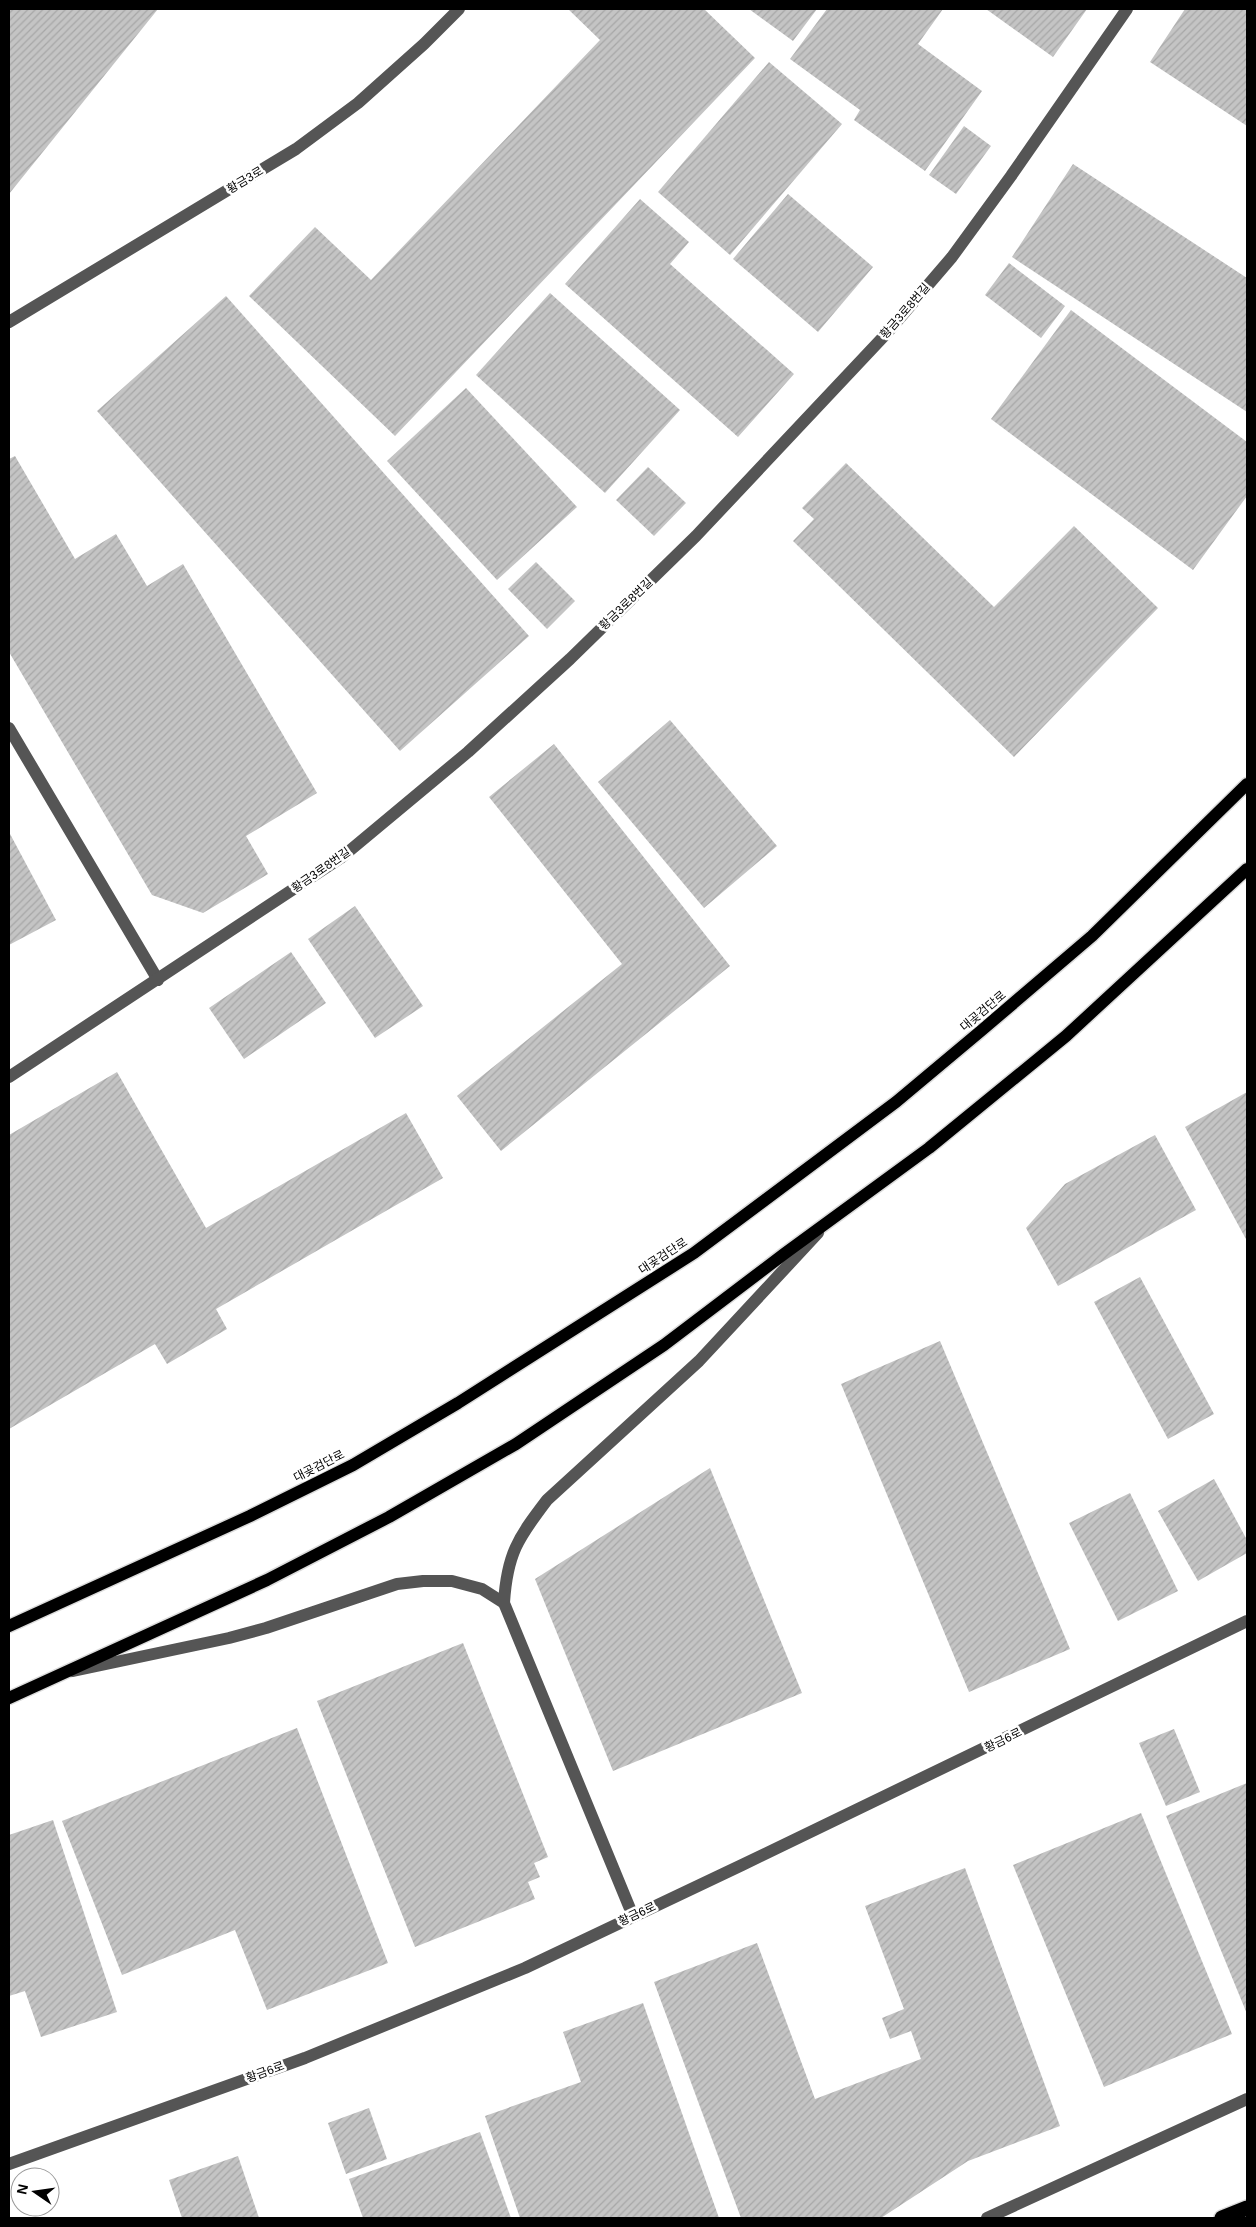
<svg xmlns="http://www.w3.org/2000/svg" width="1256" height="2227" font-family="Arial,'Noto Sans KR',sans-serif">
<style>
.building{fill:url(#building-hatch)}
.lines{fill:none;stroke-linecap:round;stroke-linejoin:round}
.major-casing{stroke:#dbdbdb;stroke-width:15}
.highway-casing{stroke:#dbdbdb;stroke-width:18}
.minor{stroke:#555;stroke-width:12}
.major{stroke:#000;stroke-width:12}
.highway{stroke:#000;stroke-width:15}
.labels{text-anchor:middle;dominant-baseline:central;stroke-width:5;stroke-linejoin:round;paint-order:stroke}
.street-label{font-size:12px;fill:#000;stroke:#fff}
</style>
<defs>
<pattern id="building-hatch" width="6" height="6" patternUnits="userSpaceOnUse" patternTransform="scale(1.25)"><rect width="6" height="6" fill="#c4c4c4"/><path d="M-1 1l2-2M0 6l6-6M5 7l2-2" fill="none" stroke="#a7a7a7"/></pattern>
</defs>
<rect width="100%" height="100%" fill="#fff"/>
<!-- building -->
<g class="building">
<polygon points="9,9 158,9 9,194"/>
<polygon points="568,9 704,9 755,58 395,436 249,296 315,227 371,280 600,40"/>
<polygon points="749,9 817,9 793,41"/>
<polygon points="827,9 943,9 918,44 982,91 925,171 854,120 860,110 790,59"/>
<polygon points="986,9 1087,9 1053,57"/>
<polygon points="1185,9 1247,9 1247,126 1150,62"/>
<polygon points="769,62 842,124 730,255 658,192"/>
<polygon points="964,126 991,146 956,194 929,175"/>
<polygon points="1073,164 1247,278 1247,412 1012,257"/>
<polygon points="788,194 873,267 818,332 733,259"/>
<polygon points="640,199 689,242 670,264 794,374 738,437 565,284"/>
<polygon points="1009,263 1065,306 1041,338 985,295"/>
<polygon points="550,293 680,410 605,493 476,375"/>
<polygon points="226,296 529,636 400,751 97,411"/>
<polygon points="1071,310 1247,442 1247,496 1193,570 991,419"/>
<polygon points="466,388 577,507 497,580 387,461"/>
<polygon points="15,456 75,559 116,534 147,586 183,564 317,793 246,836 268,874 203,913 152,895 9,652 9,459"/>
<polygon points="846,463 994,607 1074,526 1158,608 1014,757 793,541 814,519 802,508"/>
<polygon points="648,467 686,503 654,536 616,500"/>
<polygon points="536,562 575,601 547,629 508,589"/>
<polygon points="670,720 777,846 704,908 598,782"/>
<polygon points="554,744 730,966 501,1151 457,1096 622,964 489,797"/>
<polygon points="9,832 56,920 9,945"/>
<polygon points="355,906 423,1006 375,1038 308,939"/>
<polygon points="291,952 326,1003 244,1059 209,1008"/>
<polygon points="117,1072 206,1228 406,1113 443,1178 216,1309 227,1329 167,1364 155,1344 9,1429 9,1135"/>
<polygon points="1247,1092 1247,1241 1185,1127"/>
<polygon points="1155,1135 1196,1210 1058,1286 1026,1228 1065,1184"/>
<polygon points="1140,1277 1214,1414 1168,1439 1094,1302"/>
<polygon points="940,1341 1070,1649 969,1692 841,1384"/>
<polygon points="710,1468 802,1693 613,1771 535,1579"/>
<polygon points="1214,1479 1247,1540 1247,1553 1198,1581 1158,1511"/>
<polygon points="1130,1493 1178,1591 1118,1621 1069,1523"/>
<polygon points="463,1643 548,1857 534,1863 540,1877 528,1882 535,1899 415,1947 317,1701"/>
<polygon points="297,1728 388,1963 267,2010 235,1930 122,1975 62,1821"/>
<polygon points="1174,1729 1200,1792 1166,1806 1139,1743"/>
<polygon points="1247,1783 1247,2014 1166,1816"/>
<polygon points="1141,1813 1232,2034 1104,2087 1013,1865"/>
<polygon points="53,1820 117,2012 41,2037 25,1991 9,1996 9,1835"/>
<polygon points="965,1868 1060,2126 968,2161 881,2218 741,2218 654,1982 757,1943 815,2099 921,2059 911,2031 890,2039 882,2018 904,2009 865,1906"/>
<polygon points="643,2003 719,2218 520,2218 485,2116 581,2082 563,2032"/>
<polygon points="369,2108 387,2159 346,2174 328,2123"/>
<polygon points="480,2132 511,2218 363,2218 349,2179"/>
<polygon points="238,2156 259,2218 182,2218 169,2180"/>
</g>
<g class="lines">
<!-- major casing -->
<g class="major-casing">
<g id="major">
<polyline points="9,1626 250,1516 353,1465 458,1403 694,1253 896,1102 982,1030 1092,936 1247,784"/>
<polyline points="9,1698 267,1580 389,1517 516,1444 664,1345 784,1254 929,1148 1066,1036 1247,869"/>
</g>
</g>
<!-- highway casing -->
<g class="highway-casing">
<polyline id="highway" points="1222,2218 1247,2208"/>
</g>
<!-- minor -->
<g class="minor">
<polyline points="9,322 296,149 358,103 424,44 459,9"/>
<polyline points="9,728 158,980"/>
<polyline points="9,1077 342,857 468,752 570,659 696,536 886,334 952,257 1011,176 1127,9"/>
<polyline points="73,1671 229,1638 266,1628 397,1584 423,1581 452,1581 482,1589 504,1603"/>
<path d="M 633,1916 L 504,1603 C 507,1554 518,1538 547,1500 L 699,1361 L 818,1233"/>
<polyline points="9,2164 305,2058 525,1968 742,1865 1247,1621"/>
<polyline points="987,2218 1247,2099"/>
</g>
<!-- major -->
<use href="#major" class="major"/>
<!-- highway -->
<use href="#highway" class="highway"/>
</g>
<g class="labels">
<!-- street labels -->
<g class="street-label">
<text transform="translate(245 180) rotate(-31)">황금3로</text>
<text transform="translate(905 311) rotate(-49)">황금3로8번길</text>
<text transform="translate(626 604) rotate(-44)">황금3로8번길</text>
<text transform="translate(321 870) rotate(-35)">황금3로8번길</text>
<text transform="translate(983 1011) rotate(-40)">대곶검단로</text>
<text transform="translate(663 1256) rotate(-33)">대곶검단로</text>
<text transform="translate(319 1466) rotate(-27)">대곶검단로</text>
<text transform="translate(1003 1740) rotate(-26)">황금6로</text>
<text transform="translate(637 1914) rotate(-25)">황금6로</text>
<text transform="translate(265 2072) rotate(-20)">황금6로</text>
</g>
</g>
<!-- border -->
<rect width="1256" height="2227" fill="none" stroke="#000000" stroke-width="20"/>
<!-- north arrow -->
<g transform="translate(35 2192) rotate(283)"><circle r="24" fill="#ffffff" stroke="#999999"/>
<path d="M0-4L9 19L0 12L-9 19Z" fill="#000000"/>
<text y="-8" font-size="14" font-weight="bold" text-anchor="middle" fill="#000000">N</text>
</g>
</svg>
